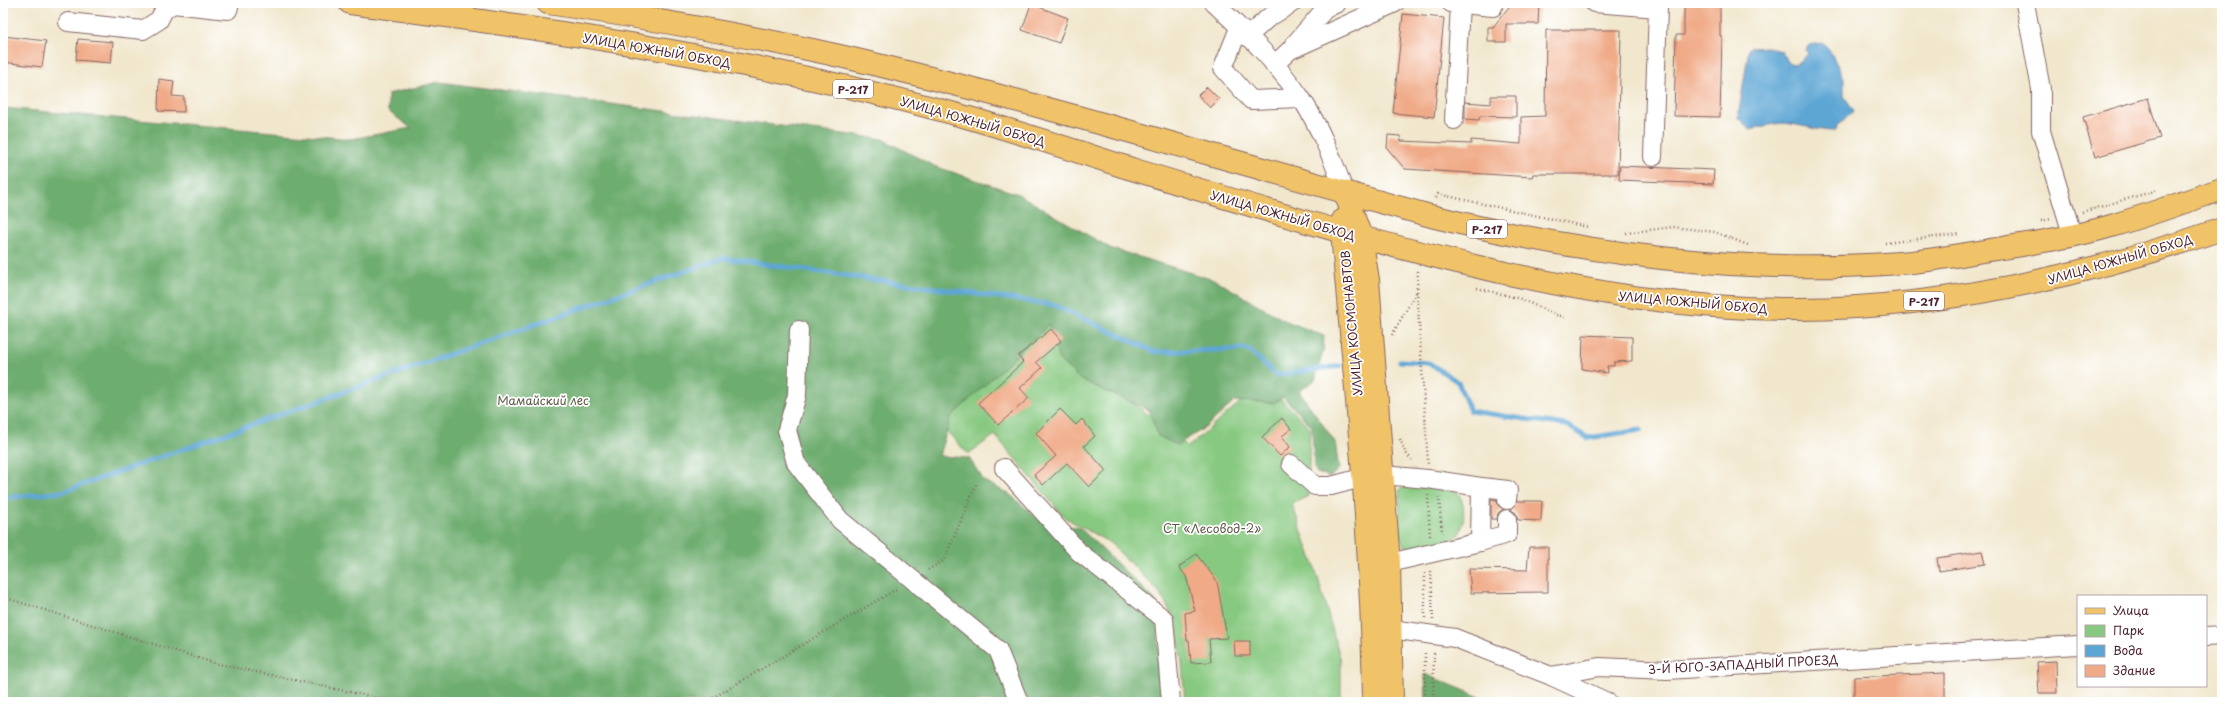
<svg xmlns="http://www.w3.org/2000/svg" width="2225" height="705" font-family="'Playpen Sans',sans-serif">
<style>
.green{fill:#88c981;stroke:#697456}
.forest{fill:#6ead6f;stroke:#5c664d}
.water{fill:#5da6d4;stroke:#546280}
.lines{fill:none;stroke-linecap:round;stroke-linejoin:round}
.stream{stroke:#5da6d4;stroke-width:5}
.building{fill:#f0aa87}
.minor-casing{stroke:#846564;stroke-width:20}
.major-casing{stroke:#846564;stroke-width:24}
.path{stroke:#846564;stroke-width:2.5;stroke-dasharray:1 3;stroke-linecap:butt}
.minor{stroke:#fff;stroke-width:18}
.major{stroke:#f1c369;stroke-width:22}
.labels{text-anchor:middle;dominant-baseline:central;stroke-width:3.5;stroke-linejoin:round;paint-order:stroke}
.shield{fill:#fff;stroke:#80626b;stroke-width:1}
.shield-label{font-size:11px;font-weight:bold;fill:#4a1f2b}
.street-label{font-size:12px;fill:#4a1f2b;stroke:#fff}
.park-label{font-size:12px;fill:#605a49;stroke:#fff}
</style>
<rect width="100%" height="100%" fill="#fff"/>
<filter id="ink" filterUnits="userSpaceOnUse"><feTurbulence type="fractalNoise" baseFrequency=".025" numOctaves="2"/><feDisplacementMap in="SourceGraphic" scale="8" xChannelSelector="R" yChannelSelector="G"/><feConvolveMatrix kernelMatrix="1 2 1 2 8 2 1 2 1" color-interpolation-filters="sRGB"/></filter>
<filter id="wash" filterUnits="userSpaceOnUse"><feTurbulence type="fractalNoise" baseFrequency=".012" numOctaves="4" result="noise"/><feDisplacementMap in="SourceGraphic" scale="16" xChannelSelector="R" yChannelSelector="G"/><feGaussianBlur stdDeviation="0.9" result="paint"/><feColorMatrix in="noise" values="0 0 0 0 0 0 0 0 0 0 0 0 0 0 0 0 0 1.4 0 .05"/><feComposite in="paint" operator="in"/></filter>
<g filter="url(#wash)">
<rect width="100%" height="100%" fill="#f1e7cd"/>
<!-- green -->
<g class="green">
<polygon points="1046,323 1129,401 1161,423 1188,447 1264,382 1310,428 1308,496 1292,504 1316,571 1341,661 1341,702 1185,702 1182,662 1175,620 1159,592 1110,543 1064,517 995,435 968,454 940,424"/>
<path d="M 1410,485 L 1457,492 C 1467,502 1466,533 1453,540 C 1442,546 1415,551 1404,546 L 1400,538 L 1399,490 Z"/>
</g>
<!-- forest -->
<g class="forest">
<polygon points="439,82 882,139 934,166 1018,194 1110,248 1217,281 1284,320 1324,336 1323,352 1315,380 1299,391 1335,442 1339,469 1331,477 1317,473 1314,468 1312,427 1283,397 1274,403 1235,401 1206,427 1177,445 1158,436 1149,410 1081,380 1059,360 1049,324 951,417 939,456 969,458 984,481 1009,494 1041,521 1080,528 1156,601 1163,702 3,702 3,108 351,139 411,128 388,111 388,94"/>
<polygon points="1425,674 1492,702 1426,702"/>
</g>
<!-- water -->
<path class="water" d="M 1823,43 L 1829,49 L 1844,78 L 1844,96 L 1854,111 L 1839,124 L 1835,131 C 1820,131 1805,126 1791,124 C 1779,121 1762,127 1750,129 L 1738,118 L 1749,48 L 1768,47 L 1781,51 L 1789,63 L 1796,64 L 1808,54 L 1806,49 L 1809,45 Z"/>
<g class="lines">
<!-- stream -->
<g class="stream">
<polyline points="1400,361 1429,363 1458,382 1470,411 1566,425 1588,438 1641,430"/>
<polyline points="3,498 62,492 722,258 1054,305 1155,352 1248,349 1276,375 1340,366"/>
</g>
</g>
<g id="blocks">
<!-- building -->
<g class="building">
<polygon points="1512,3 1539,3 1538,24 1506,24 1506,42 1488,42 1488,27 1493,27"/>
<polygon points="1684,3 1720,3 1720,36 1722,36 1720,117 1674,116 1676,35 1684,35"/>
<polygon points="1031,4 1068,18 1059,43 1022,30"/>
<polygon points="1403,14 1444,18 1434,117 1393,113"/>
<polygon points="1546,30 1621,30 1618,174 1533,174 1532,177 1405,169 1387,148 1388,135 1400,136 1401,141 1471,144 1471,140 1521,144 1521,117 1545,116"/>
<polygon points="3,36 46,41 42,67 3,62"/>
<polygon points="78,39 113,42 111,63 76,60"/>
<polygon points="159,79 174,81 172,96 184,97 184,112 158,111"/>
<polygon points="1207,87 1219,99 1210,108 1198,95"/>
<polygon points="1491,96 1516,96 1516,117 1480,116 1479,120 1465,119 1465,102 1491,104"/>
<polygon points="2148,98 2160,138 2095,157 2083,117"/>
<polygon points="1620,166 1714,170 1713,184 1619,180"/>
<polygon points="1051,329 1061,341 1036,362 1042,368 1020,388 1029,398 998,425 978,403 1023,362 1018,356"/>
<polygon points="1583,335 1632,337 1632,361 1614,362 1614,366 1607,366 1608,373 1582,369"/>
<polygon points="1060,409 1076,425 1082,419 1095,436 1084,446 1106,471 1089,487 1067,463 1043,485 1034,475 1056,456 1036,433"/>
<polygon points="1282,418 1291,429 1282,436 1290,447 1280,456 1262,437"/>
<polygon points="1491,499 1497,500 1498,505 1503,509 1498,513 1497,519 1491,519"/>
<polygon points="1517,501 1542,501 1541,521 1518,520 1516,513 1511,510"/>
<polygon points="1529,547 1548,547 1548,592 1471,593 1469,569 1527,570"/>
<polygon points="1982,551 1985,564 1939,571 1937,558"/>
<polygon points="1196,554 1217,581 1227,638 1209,639 1211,662 1191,663 1189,640 1187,640 1185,613 1195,611 1186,576 1179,567"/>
<polygon points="1234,641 1250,641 1250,656 1235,656"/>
<polygon points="2056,661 2057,693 2039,693 2037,662"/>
<polygon points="1945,673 1945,702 1854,702 1854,677"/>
</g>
</g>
</g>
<g filter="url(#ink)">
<use href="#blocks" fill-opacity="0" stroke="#846564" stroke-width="1"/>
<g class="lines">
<!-- minor casing -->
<g class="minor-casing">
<g id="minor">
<path d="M 1214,3 C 1245,32 1277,63 1301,98 C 1320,127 1333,160 1345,193"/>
<polyline points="1451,3 1493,7"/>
<polyline points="1594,3 1658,8 1653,157"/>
<polyline points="2025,3 2041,89 2041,131 2072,234"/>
<polyline points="68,22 143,30 159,20 164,10 173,4 228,10 230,3"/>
<polyline points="1239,28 1223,68 1251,100 1300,98"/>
<polyline points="1247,37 1268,18 1292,3"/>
<polyline points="1293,46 1325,9 1337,3"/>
<polyline points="1274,65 1290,50 1395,3"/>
<polyline points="1454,120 1460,4"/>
<polyline points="799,330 797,395 787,430 796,463 840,520 998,650 1019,702"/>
<polyline points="1291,464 1315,486 1331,486 1365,477"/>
<polyline points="1004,468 1079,552 1164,619 1171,702"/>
<polyline points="1383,475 1428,479 1481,487 1480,542 1389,563"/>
<polyline points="1481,487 1508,490 1507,500"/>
<polyline points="1480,542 1507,534 1507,519"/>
<polyline points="1391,629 1455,638 1551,676 1599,667 1667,670 2078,645"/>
<polyline points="2206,637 2222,636"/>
<polyline points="1551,676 1607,702"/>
</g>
</g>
<!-- major casing -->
<g class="major-casing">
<g id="major">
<path d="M 350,3 C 557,30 765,61 966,117 C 1018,132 1070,149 1122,166 C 1242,203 1361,240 1483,268 C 1586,292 1692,310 1798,309 C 1943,308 2085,276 2222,229"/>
<path d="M 548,3 C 647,18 746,35 844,57 C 1042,103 1236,163 1431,216 C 1585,254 1741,275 1900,263 C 1932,261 1964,254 1996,249 C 2034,243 2074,237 2111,226 C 2148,215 2185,202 2222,189"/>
<polyline points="1345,193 1361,237 1368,280 1389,563 1392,702"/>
<path d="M 1343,220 L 1342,233 C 1356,389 1372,545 1374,702"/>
</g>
</g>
<!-- path -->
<g class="path">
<polyline points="1436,198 1438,194 1588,227"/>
<polyline points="2082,212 2158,190"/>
<polyline points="2041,221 2052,219"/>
<polyline points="1626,233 1673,227 1715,232 1748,245"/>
<polyline points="1885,243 1959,234"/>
<polyline points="1418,271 1417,291 1428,464"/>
<polyline points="1477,288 1521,299 1556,315 1566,317"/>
<polyline points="1392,335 1417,291"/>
<polyline points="1400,439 1405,452 1412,460"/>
<polyline points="1428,495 1430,538"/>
<polyline points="1439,497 1442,533"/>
<polyline points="928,570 944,560 977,483"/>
<polyline points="1431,571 1433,620"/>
<polyline points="3,597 214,663 396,702"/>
<polyline points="1425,618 1425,571"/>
<polyline points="706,702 898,588"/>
<polyline points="1425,702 1425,651"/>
<polyline points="1433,702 1434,651"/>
</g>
<!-- minor -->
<use href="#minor" class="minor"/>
<!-- major -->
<use href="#major" class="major"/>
</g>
</g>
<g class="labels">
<!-- shield labels -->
<g class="shield">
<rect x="833" y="80" width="40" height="18" rx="3"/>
<rect x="1467" y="220" width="40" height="18" rx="3"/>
<rect x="1904" y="292" width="40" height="18" rx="3"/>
</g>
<g class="shield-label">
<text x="853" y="89">Р-217</text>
<text x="1487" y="229">Р-217</text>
<text x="1924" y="301">Р-217</text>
</g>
<!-- street labels -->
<g class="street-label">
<text transform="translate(657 50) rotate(10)">УЛИЦА ЮЖНЫЙ ОБХОД</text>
<text transform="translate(973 121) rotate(16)">УЛИЦА ЮЖНЫЙ ОБХОД</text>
<text transform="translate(1283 215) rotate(16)">УЛИЦА ЮЖНЫЙ ОБХОД</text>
<text transform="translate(2120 259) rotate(-16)">УЛИЦА ЮЖНЫЙ ОБХОД</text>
<text transform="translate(1693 302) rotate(5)">УЛИЦА ЮЖНЫЙ ОБХОД</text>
<text transform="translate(1351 323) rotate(-95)">УЛИЦА КОСМОНАВТОВ</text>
<text transform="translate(1743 664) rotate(-3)">3-Й ЮГО-ЗАПАДНЫЙ ПРОЕЗД</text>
</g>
<!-- park labels -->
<g class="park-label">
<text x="543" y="400">Мамайский лес</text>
<text x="1212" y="528">СТ «Лесовод-2»</text>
</g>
</g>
<!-- margin -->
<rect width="2225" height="705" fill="none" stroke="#fff" stroke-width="16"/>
<!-- legend -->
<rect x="2077" y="595" width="130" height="92" fill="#ffffff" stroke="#b7a5aa"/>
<rect x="2085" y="608" width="20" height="6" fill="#f1c369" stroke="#b7a5aa"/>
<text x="2113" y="615" font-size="12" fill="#4a1f2b">Улица</text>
<rect x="2085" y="625" width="20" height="12" fill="#88c981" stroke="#b7a5aa"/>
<text x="2113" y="635" font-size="12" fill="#4a1f2b">Парк</text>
<rect x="2085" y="645" width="20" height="12" fill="#5da6d4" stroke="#b7a5aa"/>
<text x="2113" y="655" font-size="12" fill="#4a1f2b">Вода</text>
<rect x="2085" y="665" width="20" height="12" fill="#f0aa87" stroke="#b7a5aa"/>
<text x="2113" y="675" font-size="12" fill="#4a1f2b">Здание</text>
</svg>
